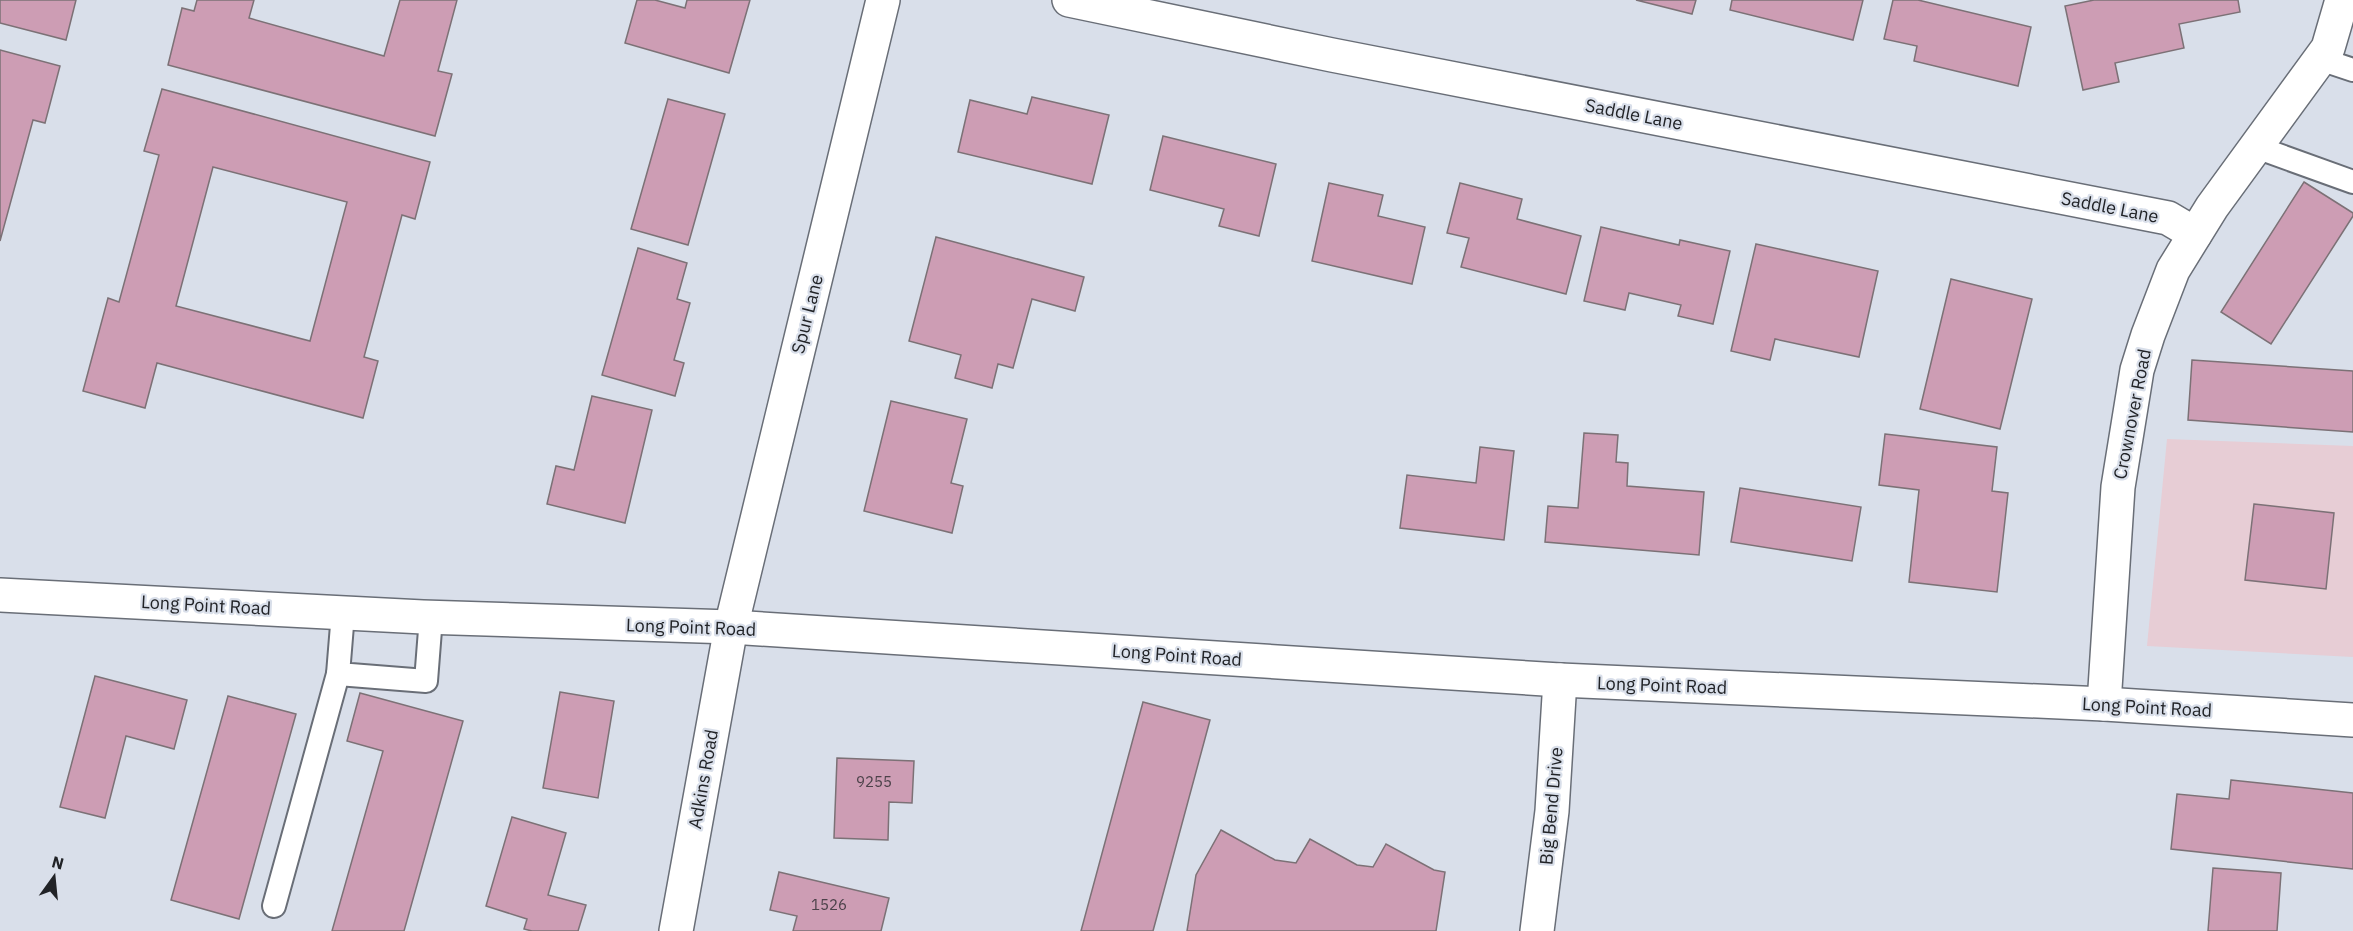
<svg xmlns="http://www.w3.org/2000/svg" width="2353" height="931" font-family="'IBM Plex Sans',sans-serif">
<style>
.commercial{fill:#e7cdd5}
.building{fill:#cd9db4;stroke:#7c7176;stroke-width:1.5;fill-rule:evenodd}
.lines{fill:none;stroke-linecap:round;stroke-linejoin:round}
.lane-casing{stroke:#696e77;stroke-width:26}
.street-casing{stroke:#696e77;stroke-width:36}
.secondary-casing{stroke:#696e77;stroke-width:36}
.lane{stroke:#fff;stroke-width:22}
.street{stroke:#fff;stroke-width:33}
.secondary{stroke:#fff;stroke-width:33}
.labels{text-anchor:middle;dominant-baseline:central;stroke-width:4.5;stroke-linejoin:round;paint-order:stroke}
.number-label{font-size:15px;fill:#4c424a}
.street-label{font-size:18px;fill:#212327;stroke:#d9dfea}
</style>
<rect width="100%" height="100%" fill="#d9dfea"/>
<!-- commercial -->
<polygon class="commercial" points="2167,439 2353,446 2353,657 2147,646"/>
<!-- building -->
<g class="building">
<polygon points="0,0 76,0 66,40 0,23"/>
<polygon points="197,0 254,0 249,18 384,56 400,0 457,0 438,71 452,74 435,136 168,65 182,8 194,11"/>
<polygon points="637,0 655,0 685,8 687,0 750,0 729,73 625,43"/>
<polygon points="1636,0 1696,0 1692,14"/>
<polygon points="1732,0 1863,0 1853,40 1730,10"/>
<polygon points="1893,0 1918,0 2031,27 2018,86 1914,61 1917,46 1884,39"/>
<polygon points="2094,0 2238,0 2240,12 2179,24 2184,48 2115,63 2119,82 2083,90 2065,6"/>
<polygon points="0,50 60,66 45,123 33,120 0,241"/>
<path d="M 162,89 L 430,162 L 415,219 L 402,215 L 364,357 L 378,361 L 363,418 L 157,363 L 145,408 L 83,391 L 108,298 L 119,302 L 159,155 L 144,151 ZM 213,167 L 347,202 L 310,341 L 176,306 Z"/>
<polygon points="1032,97 1109,115 1092,184 958,152 970,100 1027,114"/>
<polygon points="668,99 725,114 688,245 631,229"/>
<polygon points="1163,136 1276,164 1259,236 1219,226 1224,209 1150,190"/>
<polygon points="2304,182 2353,213 2353,216 2271,344 2221,312"/>
<polygon points="1329,183 1383,195 1378,216 1425,227 1412,284 1312,261"/>
<polygon points="1460,183 1522,199 1517,219 1581,236 1566,294 1461,267 1469,238 1447,233"/>
<polygon points="1601,227 1679,245 1680,240 1730,251 1713,324 1678,316 1681,305 1629,293 1625,310 1584,301"/>
<polygon points="936,237 1084,277 1075,311 1032,299 1013,368 998,364 992,388 955,378 961,355 909,341"/>
<polygon points="1756,244 1878,271 1859,357 1775,339 1770,360 1731,351"/>
<polygon points="638,248 687,263 677,299 690,303 674,360 684,363 675,396 602,375"/>
<polygon points="1951,279 2032,299 2000,429 1920,409"/>
<polygon points="2192,360 2353,371 2353,432 2188,420"/>
<polygon points="592,396 652,410 625,523 547,504 556,466 574,470"/>
<polygon points="891,401 967,419 951,483 963,486 952,533 864,511"/>
<polygon points="1584,433 1618,435 1616,462 1628,463 1627,486 1704,492 1699,555 1545,542 1548,506 1578,508"/>
<polygon points="1885,434 1997,447 1992,491 2008,493 1997,592 1909,582 1919,490 1879,485"/>
<polygon points="1480,447 1514,451 1504,540 1400,528 1407,475 1476,483"/>
<polygon points="1740,488 1861,507 1852,561 1731,542"/>
<polygon points="2254,504 2334,513 2326,589 2245,580"/>
<polygon points="95,676 187,700 174,749 126,736 105,818 60,807"/>
<polygon points="560,692 614,701 598,798 543,788"/>
<polygon points="360,693 463,721 404,931 332,931 383,751 347,741"/>
<polygon points="228,696 296,714 239,919 171,900"/>
<polygon points="1143,702 1210,720 1153,931 1081,931"/>
<polygon points="837,758 914,761 912,803 889,802 888,840 834,838"/>
<polygon points="2231,780 2353,793 2353,869 2171,849 2177,794 2229,799"/>
<polygon points="512,817 566,833 548,895 586,905 578,931 532,931 524,929 527,919 486,906"/>
<polygon points="1221,830 1275,860 1296,863 1310,839 1357,865 1373,867 1386,844 1434,870 1445,872 1436,931 1187,931 1196,875"/>
<polygon points="2213,868 2281,873 2277,931 2208,931"/>
<polygon points="779,872 889,898 881,931 793,931 797,916 770,910"/>
</g>
<g class="lines">
<!-- lane casing -->
<g class="lane-casing">
<g id="lane">
<polyline points="2320,59 2353,70"/>
<polyline points="2256,147 2353,182"/>
<polyline points="343,613 338,674 426,681 431,617"/>
<polyline points="274,906 338,674"/>
</g>
</g>
<!-- street casing -->
<g class="street-casing">
<g id="street">
<polyline points="1069,0 1332,55 2168,218 2195,234"/>
<polyline points="2104,704 2118,487 2137,370 2148,335 2173,270 2212,207 2328,48 2342,0"/>
<polyline points="676,931 731,627 883,0"/>
<polyline points="1537,931 1552,811 1560,680"/>
</g>
</g>
<!-- secondary casing -->
<g class="secondary-casing">
<polyline id="secondary" points="0,595 423,617 731,627 1560,680 2104,704 2353,720"/>
</g>
<!-- lane -->
<use href="#lane" class="lane"/>
<!-- street -->
<use href="#street" class="street"/>
<!-- secondary -->
<use href="#secondary" class="secondary"/>
</g>
<g class="labels">
<!-- number labels -->
<g class="number-label">
<text x="874" y="781">9255</text>
<text x="829" y="904">1526</text>
</g>
<!-- street labels -->
<g class="street-label">
<text transform="translate(1634 114) rotate(11)">Saddle Lane</text>
<text transform="translate(2110 207) rotate(11)">Saddle Lane</text>
<text transform="translate(807 314) rotate(-76)">Spur Lane</text>
<text transform="translate(2132 414) rotate(-79)">Crownover Road</text>
<text transform="translate(206 605) rotate(3)">Long Point Road</text>
<text transform="translate(691 627) rotate(2)">Long Point Road</text>
<text transform="translate(1177 655) rotate(4)">Long Point Road</text>
<text transform="translate(1662 685) rotate(2)">Long Point Road</text>
<text transform="translate(2147 707) rotate(3)">Long Point Road</text>
<text transform="translate(703 779) rotate(-80)">Adkins Road</text>
<text transform="translate(1551 806) rotate(-85)">Big Bend Drive</text>
</g>
</g>
<!-- north arrow -->
<g transform="translate(54 877) rotate(15)" stroke="#d9dfea" stroke-width="4.5" paint-order="stroke">
<path d="M0-4.5L10 22L0 15L-10 22Z" fill="#212327"/>
<text y="-9" font-size="16" font-weight="bold" text-anchor="middle" fill="#212327">N</text>
</g>
</svg>
